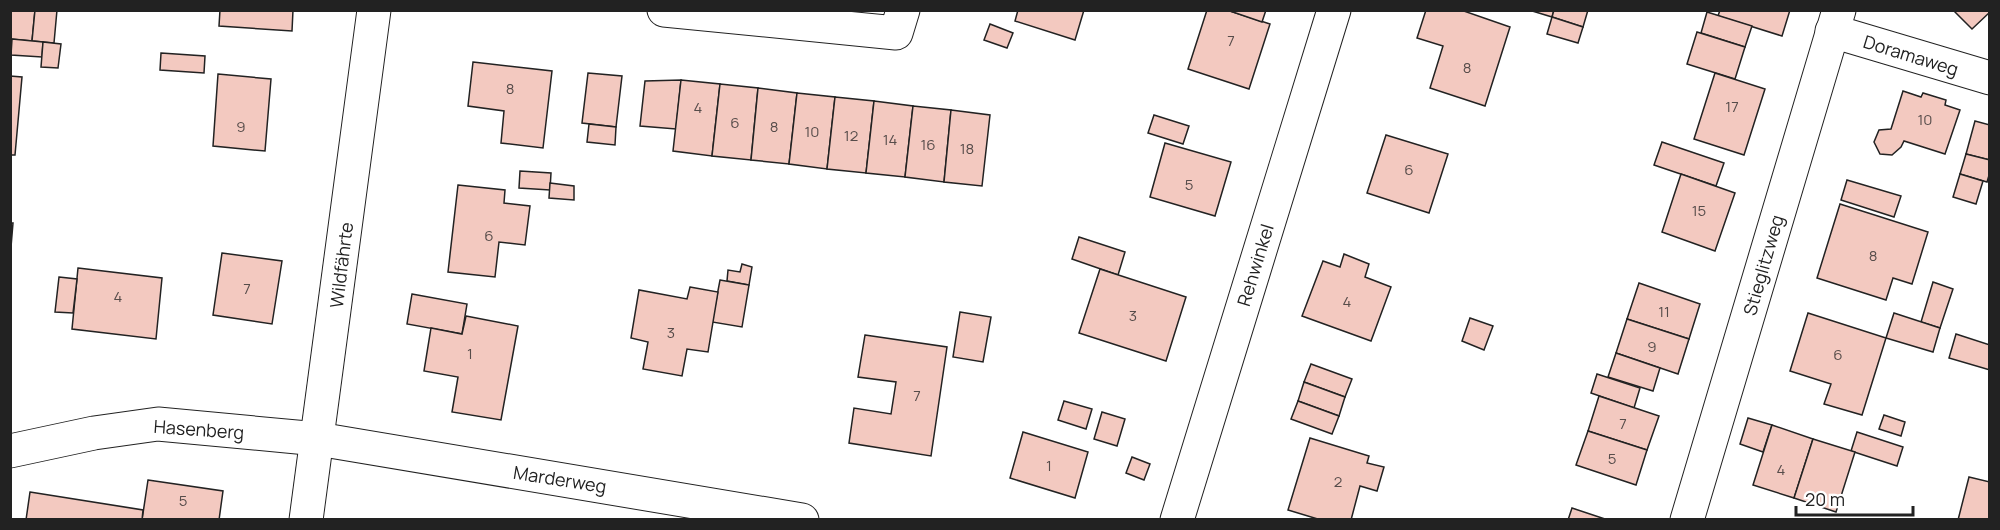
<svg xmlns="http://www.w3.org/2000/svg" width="2000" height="530" font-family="Manrope,sans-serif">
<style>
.building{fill:#f3c9c0;stroke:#222;stroke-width:1.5}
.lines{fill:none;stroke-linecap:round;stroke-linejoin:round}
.street-casing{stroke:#222;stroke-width:35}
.street{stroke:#fff;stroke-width:33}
.labels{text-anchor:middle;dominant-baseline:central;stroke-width:4.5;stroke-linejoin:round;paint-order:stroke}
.number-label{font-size:15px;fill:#564c4a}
.street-label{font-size:18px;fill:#222;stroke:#fff}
</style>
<rect width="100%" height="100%" fill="#fff"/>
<!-- building -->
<g class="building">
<polygon points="10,10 35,10 32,41 10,39"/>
<polygon points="35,10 57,10 54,43 32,41"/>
<polygon points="220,10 293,10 292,31 219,26"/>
<polygon points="1018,10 1084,10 1075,40 1015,21"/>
<polygon points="1207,10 1227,10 1270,24 1249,89 1188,69"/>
<polygon points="1227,10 1266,10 1262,22"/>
<polygon points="1426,10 1461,10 1510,27 1485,106 1430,88 1443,46 1417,38"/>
<polygon points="1529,10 1554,10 1552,17"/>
<polygon points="1554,10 1588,10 1583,27 1552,17"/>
<polygon points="1720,10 1790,10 1782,36 1718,16"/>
<polygon points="1953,10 1990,10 1990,12 1972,29"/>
<polygon points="1707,12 1752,26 1745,47 1701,33"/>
<polygon points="1552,17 1583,27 1578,43 1547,34"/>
<polygon points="990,24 1013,33 1007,48 984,40"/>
<polygon points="1697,32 1745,47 1735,79 1687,64"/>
<polygon points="12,39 43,42 42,57 11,55"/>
<polygon points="43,42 61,44 58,68 41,67"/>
<polygon points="161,53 205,56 204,73 160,70"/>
<polygon points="473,62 552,71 543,148 501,143 504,111 468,106"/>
<polygon points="588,73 622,76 616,127 582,123"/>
<polygon points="1715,73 1765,89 1744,155 1694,139"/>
<polygon points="218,74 271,79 265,151 213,146"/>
<polygon points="10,76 22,77 15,155 10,155"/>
<polygon points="681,80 676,129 640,126 645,81"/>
<polygon points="681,80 720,84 712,156 673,151"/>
<polygon points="720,84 758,88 751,160 712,156"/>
<polygon points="758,88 797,93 789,164 751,160"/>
<polygon points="1903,91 1921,97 1923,93 1946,100 1945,105 1960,110 1945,154 1904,141 1901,147 1892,155 1880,154 1874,142 1879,130 1891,129"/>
<polygon points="797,93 835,97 827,169 789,164"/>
<polygon points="835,97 874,101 866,173 827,169"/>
<polygon points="874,101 913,106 905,177 866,173"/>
<polygon points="913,106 951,110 944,182 905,177"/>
<polygon points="951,110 990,115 982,186 944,182"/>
<polygon points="1154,115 1189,126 1183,144 1148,133"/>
<polygon points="1975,121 1990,125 1990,160 1966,154"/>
<polygon points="589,124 616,127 615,145 587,142"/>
<polygon points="1386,135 1448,154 1429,213 1367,193"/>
<polygon points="1662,142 1724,163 1716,186 1654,165"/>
<polygon points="1165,143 1231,162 1215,216 1150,197"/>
<polygon points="1966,154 1990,160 1990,172 1987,182 1960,174"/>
<polygon points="520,171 551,173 550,190 519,188"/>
<polygon points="1681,174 1735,193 1715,251 1662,232"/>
<polygon points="1960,174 1983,181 1976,204 1953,197"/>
<polygon points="1847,180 1901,196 1894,217 1841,200"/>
<polygon points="550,183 574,186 574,200 549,198"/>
<polygon points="458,185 505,190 504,203 530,206 525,245 499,242 495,277 448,272"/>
<polygon points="1840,204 1928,232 1912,284 1893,278 1886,300 1817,278"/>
<polygon points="10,223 13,223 10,259"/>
<polygon points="1079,237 1125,252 1118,275 1072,259"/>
<polygon points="222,253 282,261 272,324 213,315"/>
<polygon points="1344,254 1369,264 1365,277 1391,287 1371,341 1302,316 1323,261 1340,267"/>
<polygon points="742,264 752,267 749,285 727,281 728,270 740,272"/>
<polygon points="78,268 162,278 156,339 72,329"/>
<polygon points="1100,269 1186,297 1166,361 1079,333"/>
<polygon points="59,277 77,279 73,313 55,312"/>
<polygon points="720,280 749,285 742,327 712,322"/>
<polygon points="1933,282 1953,289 1940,328 1921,322"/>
<polygon points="1639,283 1700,304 1689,339 1627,319"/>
<polygon points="690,287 718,292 708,352 687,349 682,376 643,369 648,342 631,338 639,290 687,299"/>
<polygon points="412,294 467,304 462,334 407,324"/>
<polygon points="960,312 991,317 983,362 953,357"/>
<polygon points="1808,313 1886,338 1862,415 1824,404 1831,384 1790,371"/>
<polygon points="1894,313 1940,328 1933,352 1886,338"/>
<polygon points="466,316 518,326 501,420 452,412 458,377 424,371 431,328 462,334"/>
<polygon points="1470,318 1493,326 1484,350 1462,341"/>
<polygon points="1627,319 1689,339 1678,374 1616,353"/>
<polygon points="1956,334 1990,345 1990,370 1949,358"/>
<polygon points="865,335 947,347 931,456 849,443 854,408 891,414 896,382 858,377"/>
<polygon points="1616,353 1660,368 1653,391 1608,377"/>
<polygon points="1311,364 1352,379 1345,397 1304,382"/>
<polygon points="1597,374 1640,388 1634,408 1591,393"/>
<polygon points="1304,382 1345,397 1339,416 1298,401"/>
<polygon points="1599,396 1659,416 1647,450 1588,431"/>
<polygon points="1064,401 1092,409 1086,429 1058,420"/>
<polygon points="1298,401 1339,416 1332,434 1291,419"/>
<polygon points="1102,412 1125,419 1117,446 1094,439"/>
<polygon points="1884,415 1905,422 1901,436 1879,429"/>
<polygon points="1748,418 1772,425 1763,452 1740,444"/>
<polygon points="1772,425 1813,439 1794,498 1753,485"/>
<polygon points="1588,431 1647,450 1636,485 1576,465"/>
<polygon points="1023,432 1088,452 1075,498 1010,478"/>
<polygon points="1857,432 1903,447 1897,466 1851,451"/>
<polygon points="1310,438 1369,456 1367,463 1384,467 1377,491 1360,486 1351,520 1321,520 1288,510"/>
<polygon points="1813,439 1855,452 1836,512 1794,498"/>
<polygon points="1132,457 1150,464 1144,480 1126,473"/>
<polygon points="1969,477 1990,482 1990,520 1958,520"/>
<polygon points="148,480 223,491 219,520 142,520"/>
<polygon points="30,492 143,510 142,520 26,520"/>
<polygon points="1572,508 1608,520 1568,520"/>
</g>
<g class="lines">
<!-- street casing -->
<g class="street-casing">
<g id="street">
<polyline points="664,10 896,33 903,10"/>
<polyline points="1832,31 1990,78"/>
<polyline points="10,451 94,433 158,424 318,439 802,520"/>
<polyline points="306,520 374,10"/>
<polyline points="1177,520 1334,10"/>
<polyline points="1687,520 1839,10"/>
</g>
</g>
<!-- street -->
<use href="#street" class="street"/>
</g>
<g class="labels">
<!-- number labels -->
<g class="number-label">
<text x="1231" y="40">7</text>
<text x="1467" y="67">8</text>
<text x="510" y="88">8</text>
<text x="1732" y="106">17</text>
<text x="698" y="107">4</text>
<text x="1925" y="119">10</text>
<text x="735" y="122">6</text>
<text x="241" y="126">9</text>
<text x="774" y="126">8</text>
<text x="812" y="131">10</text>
<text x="851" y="135">12</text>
<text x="890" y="139">14</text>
<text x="928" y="144">16</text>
<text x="967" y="148">18</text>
<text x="1409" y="169">6</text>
<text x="1189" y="184">5</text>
<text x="1699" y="210">15</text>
<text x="489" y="235">6</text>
<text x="1873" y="255">8</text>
<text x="247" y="288">7</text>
<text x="118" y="296">4</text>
<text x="1347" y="301">4</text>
<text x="1664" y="311">11</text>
<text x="1133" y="315">3</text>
<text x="671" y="332">3</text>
<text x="1652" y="346">9</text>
<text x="470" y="353">1</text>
<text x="1838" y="354">6</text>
<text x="917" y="395">7</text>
<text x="1623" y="423">7</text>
<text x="1612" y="458">5</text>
<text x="1049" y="465">1</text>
<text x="1781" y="469">4</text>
<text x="1338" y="481">2</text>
<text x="183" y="500">5</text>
</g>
<!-- street labels -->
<g class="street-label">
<text transform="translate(1911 55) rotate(17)">Doramaweg</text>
<text transform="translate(341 265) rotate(-83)">Wildfährte</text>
<text transform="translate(1255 265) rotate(-73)">Rehwinkel</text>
<text transform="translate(1763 265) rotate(-74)">Stieglitzweg</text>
<text transform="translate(199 429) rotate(4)">Hasenberg</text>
<text transform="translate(560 479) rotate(9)">Marderweg</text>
</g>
</g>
<!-- border -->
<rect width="2000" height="530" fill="none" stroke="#222222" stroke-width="24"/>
<!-- scale -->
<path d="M1796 506v9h117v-9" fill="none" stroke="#222222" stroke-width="3"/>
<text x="1805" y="506" font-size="18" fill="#222222" stroke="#ffffff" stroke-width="4.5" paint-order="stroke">20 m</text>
</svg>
